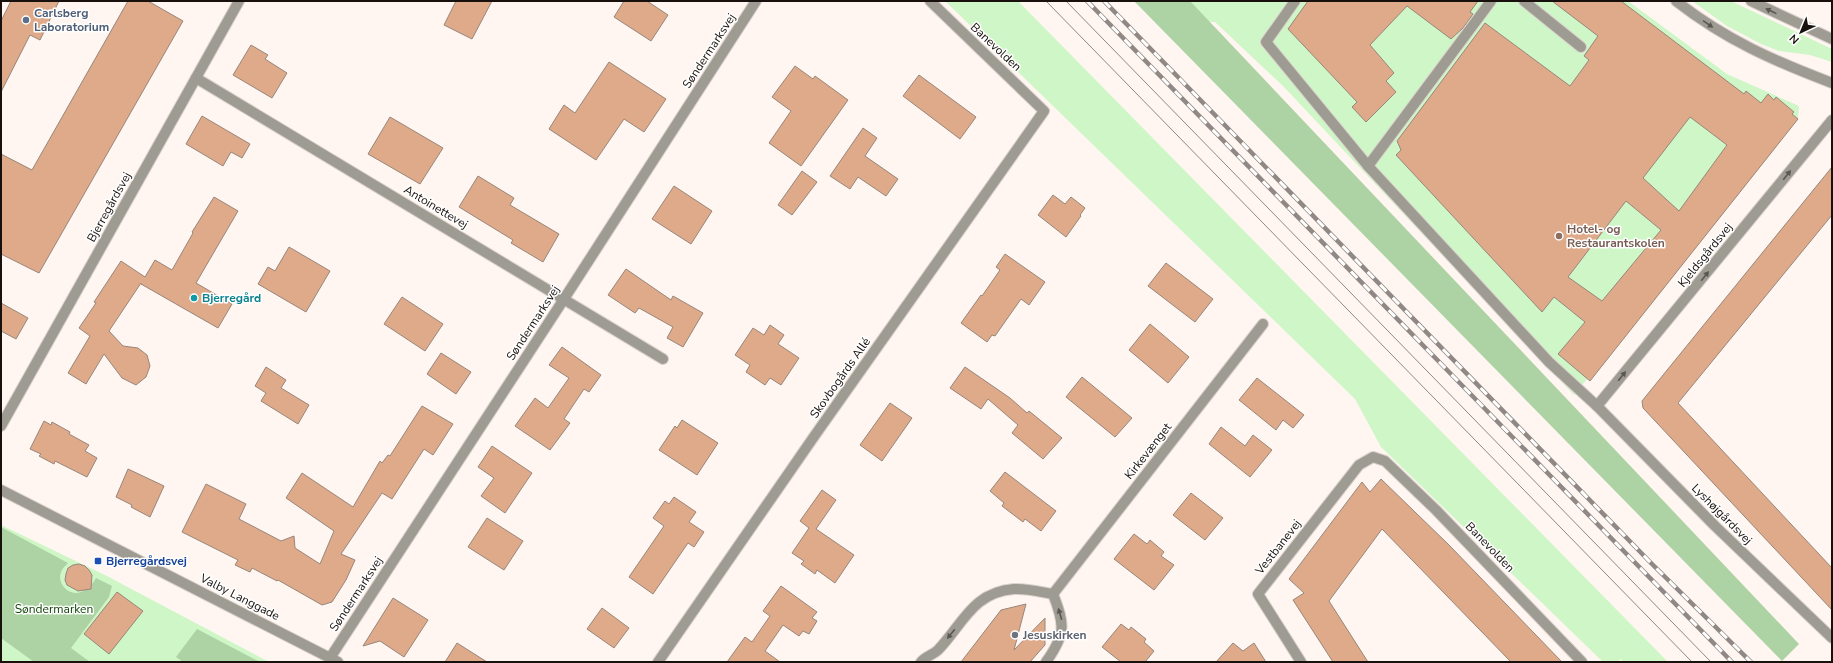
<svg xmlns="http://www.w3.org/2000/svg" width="1833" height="663" font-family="'Nunito Sans',sans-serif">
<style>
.green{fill:#cff6c7}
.forest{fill:#add3a4}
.building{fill:#deaa89;stroke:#98867b;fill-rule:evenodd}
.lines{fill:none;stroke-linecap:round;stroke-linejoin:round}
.minor-casing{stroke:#dad1cc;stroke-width:12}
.minor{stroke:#9e9b93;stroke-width:10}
.tram{stroke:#908884;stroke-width:1}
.rail-casing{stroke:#908884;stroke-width:4.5}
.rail{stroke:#fff;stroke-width:3;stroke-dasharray:9;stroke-linecap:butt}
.oneway{fill:#5a5650}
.service-dot{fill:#5c6f8a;stroke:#fff;stroke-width:1.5}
.education-dot{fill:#8d6e63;stroke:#fff;stroke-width:1.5}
.culture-dot{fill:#0f9aa8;stroke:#fff;stroke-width:1.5}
.transit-dot{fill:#1a4fb4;stroke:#fff;stroke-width:1.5}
.worship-dot{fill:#6b7280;stroke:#fff;stroke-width:1.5}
.labels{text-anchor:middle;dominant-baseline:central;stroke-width:3;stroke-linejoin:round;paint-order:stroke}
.service-label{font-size:12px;font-weight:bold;fill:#4e5e75;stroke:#fff;text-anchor:start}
.street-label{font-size:12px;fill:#17100c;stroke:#fff}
.education-label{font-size:12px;font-weight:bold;fill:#785e54;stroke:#fff;text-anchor:start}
.culture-label{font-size:12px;font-weight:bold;fill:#0d838f;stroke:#fff;text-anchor:start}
.transit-label{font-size:12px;font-weight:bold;fill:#164399;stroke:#fff;text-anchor:start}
.park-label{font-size:12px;fill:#0b3f00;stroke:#fff}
.worship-label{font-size:12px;font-weight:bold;fill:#5b616d;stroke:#fff;text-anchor:start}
</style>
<rect width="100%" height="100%" fill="#fff6f1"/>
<!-- green -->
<g class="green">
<polygon points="945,1 1018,1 1668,662 1623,662 1621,659 1618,662 1603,662 1381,447 1355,399"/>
<polygon points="1176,1 1628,1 1727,74 1799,106 1798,119 1574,395 1283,86 1215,22 1184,21"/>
<polygon points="1692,1 1731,1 1832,49 1832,62 1810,55 1779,51 1761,44 1727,26"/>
<polygon points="1,525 107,576 269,662 1,662"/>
</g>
<!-- forest -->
<g class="forest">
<polygon points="1134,1 1190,1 1799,644 1782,661"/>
<path d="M 1,527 L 68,563 C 66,565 63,568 62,570 C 53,586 79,608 96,578 L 112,586 L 109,597 L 71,648 L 90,662 L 34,662 L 1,638 Z"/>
<polygon points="197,629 260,662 183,662 176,657"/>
</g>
<!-- building -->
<g class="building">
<polygon points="11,1 59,1 40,40 30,35 1,92 1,21"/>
<polygon points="128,1 148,1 183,21 39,273 1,254 1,154 32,170"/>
<polygon points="456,1 492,1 472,39 444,25"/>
<polygon points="624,1 647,1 668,15 651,41 614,17"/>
<polygon points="1308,1 1478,1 1470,12 1473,14 1463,28 1451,39 1407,6 1370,45 1394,73 1386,81 1396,92 1366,122 1352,107 1357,102 1288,29"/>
<path d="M 1552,1 L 1621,1 L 1744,94 L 1746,91 L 1761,103 L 1768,94 L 1774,100 L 1776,97 L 1794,112 L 1792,114 L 1798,119 L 1590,381 L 1558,354 L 1585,322 L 1554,297 L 1542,312 L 1396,155 L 1401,150 L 1397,141 L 1485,23 L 1570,86 L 1589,60 L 1584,56 L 1598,36 ZM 1690,117 L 1727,145 L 1679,211 L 1643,178 ZM 1626,201 L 1661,230 L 1602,301 L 1568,277 Z"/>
<polygon points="251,45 268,55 265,59 287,73 272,98 233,75"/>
<polygon points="609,62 666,99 644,132 624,119 596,160 549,129 564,105 575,113"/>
<polygon points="795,66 813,79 815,76 848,100 801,166 769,143 791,111 772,97"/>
<polygon points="919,75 976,117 960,139 903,96"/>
<polygon points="202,116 250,144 242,158 231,152 223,166 186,144"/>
<polygon points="390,117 443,148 420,184 368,154"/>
<polygon points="863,128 877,138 865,156 898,179 886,196 858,177 850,189 830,176"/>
<polygon points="1832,167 1832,215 1678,403 1832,568 1832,610 1643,408 1642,401"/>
<polygon points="802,171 817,182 792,215 778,205"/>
<polygon points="478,176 514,198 510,205 559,234 543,262 511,243 513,240 459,207"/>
<polygon points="674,186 712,211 691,244 652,219"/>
<polygon points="1053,195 1065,204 1071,197 1085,208 1080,215 1081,216 1066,237 1038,215"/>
<polygon points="214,197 238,211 196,283 232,304 218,328 141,284 141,283 109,331 123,346 138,348 147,355 150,366 146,377 136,385 122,378 104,354 86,384 68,373 90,336 79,328 96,303 94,302 121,261 145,277 155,260 172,270 193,233 192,232"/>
<polygon points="289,247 330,271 306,312 258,284 268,267 275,271"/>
<polygon points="1005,254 1045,282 1029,305 1021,299 995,336 992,335 987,342 961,323 981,295 982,296 1000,270 996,267"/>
<polygon points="1166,263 1213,299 1195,322 1148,286"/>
<polygon points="626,269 671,300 673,296 703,313 683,347 667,338 673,327 639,308 635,313 608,295"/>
<polygon points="402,297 443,324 425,351 384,324"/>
<polygon points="1,303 28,318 16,339 1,331"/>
<polygon points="1150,324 1189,357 1168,383 1129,350"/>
<polygon points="770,325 784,335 778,344 799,358 781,385 770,378 765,385 746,372 750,365 735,355 753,328 764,335"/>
<polygon points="562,347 601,375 589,392 584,389 564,419 570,423 550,450 515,426 535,398 548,408 569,378 549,365"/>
<polygon points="441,353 471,372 456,394 427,374"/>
<polygon points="266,367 286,380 281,388 309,405 298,424 261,401 266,393 255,386"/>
<polygon points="965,367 1010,398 1027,413 1029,411 1062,438 1043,459 1012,433 1018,425 988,399 981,409 950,388"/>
<polygon points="1082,377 1132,418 1115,437 1066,397"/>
<polygon points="1257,378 1304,415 1293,428 1283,420 1276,430 1239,400"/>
<polygon points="890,403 912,418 882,461 860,445"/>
<polygon points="422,406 453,424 433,455 424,449 392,499 382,493 341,554 355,560 346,580 332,602 322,605 278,580 277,581 252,568 250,572 235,565 238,560 182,532 206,484 246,504 239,519 281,541 294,536 295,548 320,564 334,531 286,498 302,473 353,507 380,461 382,463 388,455 390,456"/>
<polygon points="682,420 718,443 697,475 659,450 675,426 677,428"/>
<polygon points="44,421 51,425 52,422 70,432 69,434 89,445 85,451 97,458 87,477 55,461 54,464 39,456 41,454 30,449"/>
<polygon points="1221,427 1245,446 1253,435 1272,450 1250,477 1209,444"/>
<polygon points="492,446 532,473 505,513 481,496 494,478 478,467"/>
<polygon points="128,469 164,486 150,517 131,507 132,505 116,497"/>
<polygon points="1005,472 1056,511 1041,531 1025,519 1023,522 1002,506 1004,503 990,491"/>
<polygon points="1381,479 1449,545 1562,662 1511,662 1382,529 1329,601 1368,662 1333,662 1293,600 1304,593 1289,579 1362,482 1370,492"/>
<polygon points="822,490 836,500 816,529 854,555 835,583 817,570 815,574 801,564 804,561 792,553 809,528 800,521"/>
<polygon points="1191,493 1223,518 1205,540 1173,515"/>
<polygon points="674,497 696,512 689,522 704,532 694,547 688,543 653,594 629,577 664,526 653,518 665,501 669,504"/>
<polygon points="487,518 523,541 504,570 468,547"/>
<polygon points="1134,534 1147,544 1150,540 1164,552 1161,556 1174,565 1154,590 1114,559"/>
<polygon points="79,564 85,566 89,570 92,575 91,589 78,591 67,585 65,580 66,574 68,568 73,565"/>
<polygon points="781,586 817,612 812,618 817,621 809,634 803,631 799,636 783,625 765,651 780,662 727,662 745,637 752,642 770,616 763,611"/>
<polygon points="117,592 143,611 109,654 84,634"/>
<polygon points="393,598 428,620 404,657 380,641 363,646"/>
<polygon points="1026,604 1014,650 1045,618 1045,645 1030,662 961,662 1001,610"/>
<polygon points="602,608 629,628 614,648 587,629"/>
<polygon points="1121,624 1129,630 1131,627 1146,639 1144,642 1154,651 1145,662 1121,662 1102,647"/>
<polygon points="457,643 487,662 445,662"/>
<polygon points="1233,643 1243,651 1254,643 1266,662 1216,662"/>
</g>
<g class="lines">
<!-- minor casing -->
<g class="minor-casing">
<g id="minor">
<polyline points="1295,1 1266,42 1368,166 1549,362 1597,406 1715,526 1832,638"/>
<polyline points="1524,1 1581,47"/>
<path d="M 1676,1 C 1726,40 1774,61 1832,83"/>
<polyline points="1751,1 1832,39"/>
<polyline points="196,78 663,359"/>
<polyline points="1368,166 1491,1"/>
<polyline points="1597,406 1832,120"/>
<polyline points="1,426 239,1"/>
<polyline points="1,490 338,662"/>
<polyline points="1053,594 1263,324"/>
<polyline points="330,658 564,299 756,1"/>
<polyline points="658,662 813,438 1044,111 930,1"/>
<path d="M 921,662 C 926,656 933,655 938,650 C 963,624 973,592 1014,589 C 1026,588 1041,592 1053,594 C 1065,625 1066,634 1046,662"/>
<polyline points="1301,662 1258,594 1359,465 1373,457 1385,461 1436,510 1582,662"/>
</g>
</g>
<!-- minor -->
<use href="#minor" class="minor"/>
<!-- tram -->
<g class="tram">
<polyline points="1046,1 1692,662"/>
<polyline points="1066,1 1711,662"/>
</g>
<!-- rail casing -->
<g class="rail-casing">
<g id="rail">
<polyline points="1087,1 1732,662"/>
<polyline points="1104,1 1651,563 1751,662"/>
</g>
</g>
<!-- rail -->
<use href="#rail" class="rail"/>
</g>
<!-- one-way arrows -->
<defs><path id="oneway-solid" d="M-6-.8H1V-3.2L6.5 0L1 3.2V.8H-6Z"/></defs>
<g class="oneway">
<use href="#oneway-solid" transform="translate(1771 11) rotate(-154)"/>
<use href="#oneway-solid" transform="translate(1708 24) rotate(34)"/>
<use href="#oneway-solid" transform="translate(1787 175) rotate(-51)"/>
<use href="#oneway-solid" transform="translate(1705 276) rotate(-51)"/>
<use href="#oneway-solid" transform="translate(1622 376) rotate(-51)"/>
<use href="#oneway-solid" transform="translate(1060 614) rotate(-106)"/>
<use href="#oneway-solid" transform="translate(951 634) rotate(129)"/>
</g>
<!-- markers -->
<circle class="service-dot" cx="26" cy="20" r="4"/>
<circle class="education-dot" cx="1559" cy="236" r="4"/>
<circle class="culture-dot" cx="194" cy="298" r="4"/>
<rect class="transit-dot" x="94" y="557" width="8" height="8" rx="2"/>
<circle class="worship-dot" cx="1015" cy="635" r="4"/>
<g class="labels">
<!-- service labels -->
<g class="service-label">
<text x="34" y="13">Carlsberg<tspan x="34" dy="14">Laboratorium</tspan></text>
</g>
<!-- street labels -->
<g class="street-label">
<text transform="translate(996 47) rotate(43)">Banevolden</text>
<text transform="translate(709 51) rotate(-57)">Søndermarksvej</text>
<text transform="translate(109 207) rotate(-61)">Bjerregårdsvej</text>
<text transform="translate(436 207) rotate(31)">Antoinettevej</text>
<text transform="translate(1705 255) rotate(-51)">Kjeldsgårdsvej</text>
<text transform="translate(533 323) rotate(-57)">Søndermarksvej</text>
<text transform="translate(840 378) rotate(-55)">Skovbogårds Allé</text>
<text transform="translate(1148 451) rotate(-52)">Kirkevænget</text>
<text transform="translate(1722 514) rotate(45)">Lyshøjgårdsvej</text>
<text transform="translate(1278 547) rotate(-52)">Vestbanevej</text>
<text transform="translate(1490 547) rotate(46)">Banevolden</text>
<text transform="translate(356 594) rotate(-57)">Søndermarksvej</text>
<text transform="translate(240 597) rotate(27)">Valby Langgade</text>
</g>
<!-- education labels -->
<g class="education-label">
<text x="1567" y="229">Hotel- og<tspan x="1567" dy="14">Restaurantskolen</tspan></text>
</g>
<!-- culture labels -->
<g class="culture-label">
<text x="202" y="298">Bjerregård</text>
</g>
<!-- transit labels -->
<g class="transit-label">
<text x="106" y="561">Bjerregårdsvej</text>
</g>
<!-- park labels -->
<g class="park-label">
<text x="54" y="609">Søndermarken</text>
</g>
<!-- worship labels -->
<g class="worship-label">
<text x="1023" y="635">Jesuskirken</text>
</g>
</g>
<!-- border -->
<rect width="1833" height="663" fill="none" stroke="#17100c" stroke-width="4"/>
<!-- north arrow -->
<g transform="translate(1801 32) rotate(224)" stroke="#ffffff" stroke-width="3" paint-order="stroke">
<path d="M0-3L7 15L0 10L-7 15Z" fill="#17100c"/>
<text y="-6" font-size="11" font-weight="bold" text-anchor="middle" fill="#17100c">N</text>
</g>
</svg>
